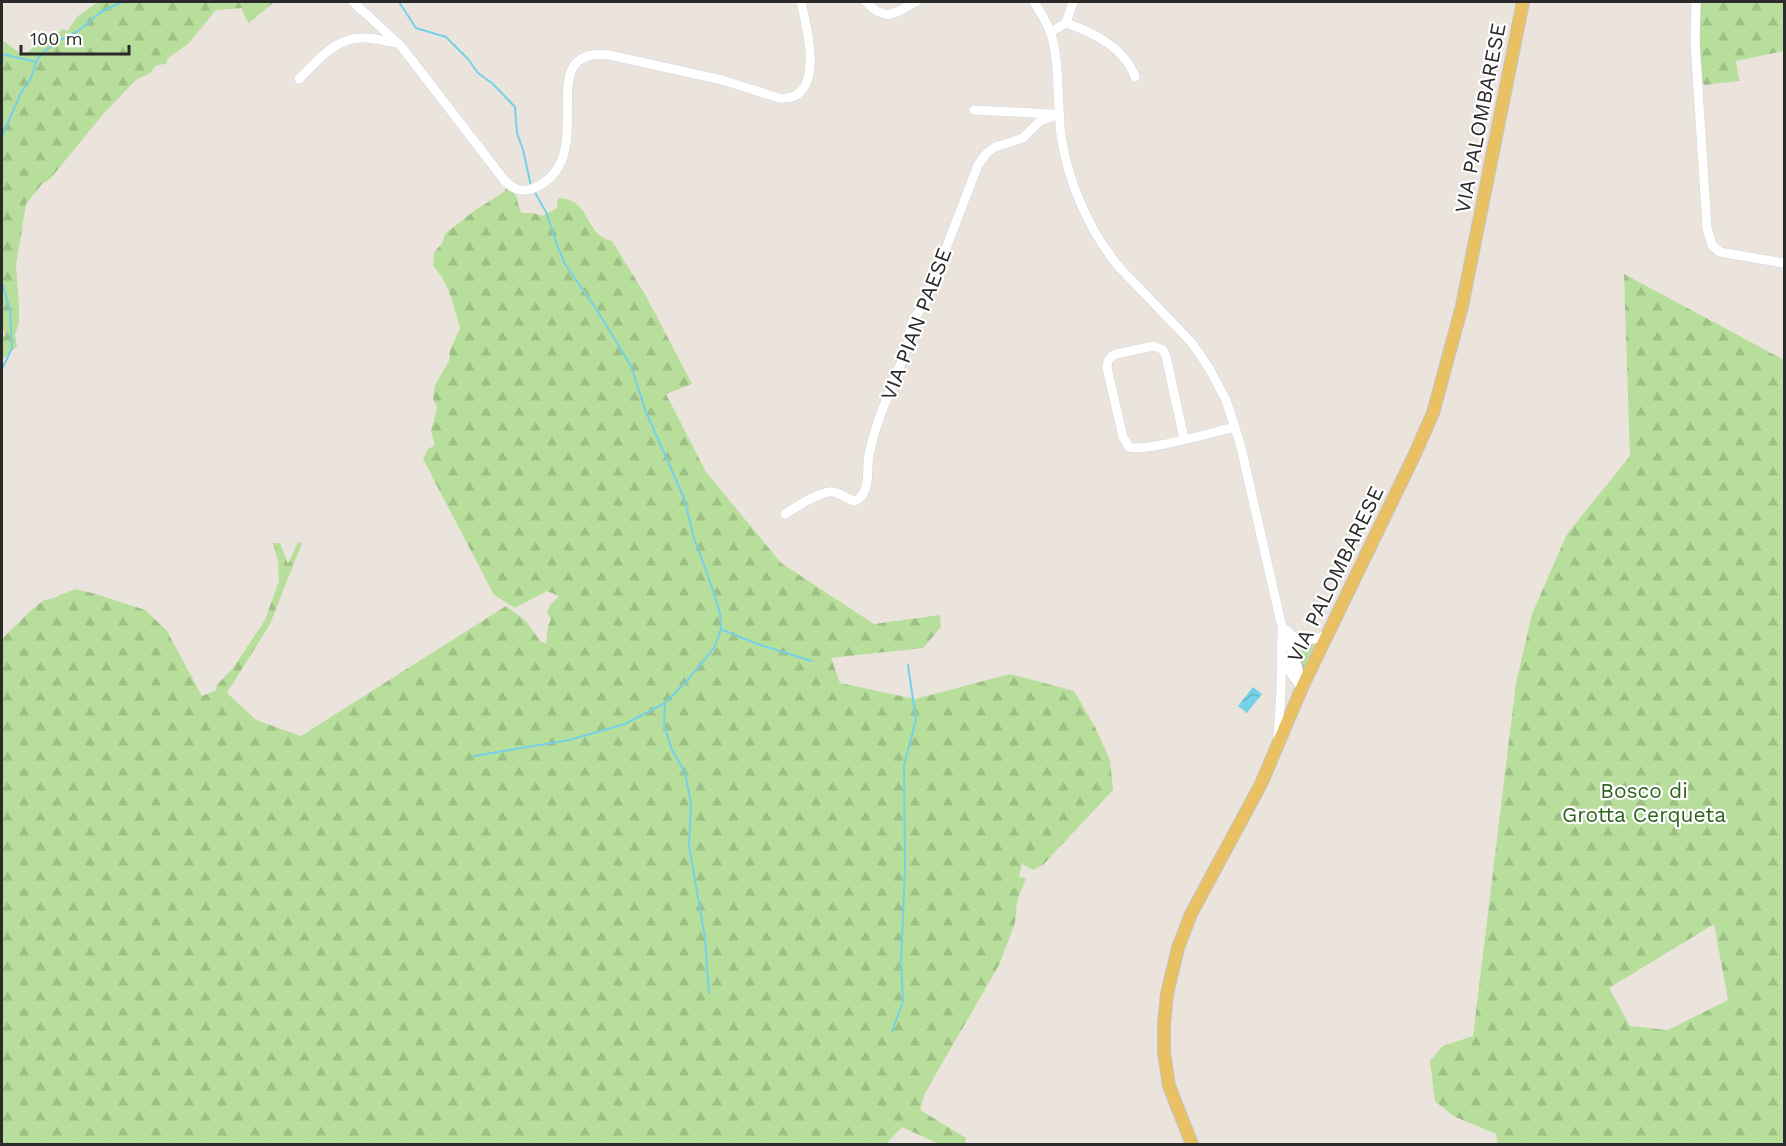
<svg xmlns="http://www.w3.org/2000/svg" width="1786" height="1146" font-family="'Work Sans',sans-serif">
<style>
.grass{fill:url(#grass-tufts)}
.forest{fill:url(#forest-firs);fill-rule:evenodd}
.water{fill:url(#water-waves)}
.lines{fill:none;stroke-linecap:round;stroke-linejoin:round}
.stream{stroke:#74d1e8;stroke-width:2}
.minor-casing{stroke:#d2d6e2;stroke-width:10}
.major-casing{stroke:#c3c3c3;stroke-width:14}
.minor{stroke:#fff;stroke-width:9}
.major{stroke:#e9c163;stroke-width:12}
.labels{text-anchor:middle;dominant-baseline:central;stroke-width:4.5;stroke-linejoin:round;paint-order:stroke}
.street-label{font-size:21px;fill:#2a2a2a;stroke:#fff}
.park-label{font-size:21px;fill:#30631d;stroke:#fff}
</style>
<defs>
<pattern id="grass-tufts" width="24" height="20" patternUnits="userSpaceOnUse" patternTransform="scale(1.5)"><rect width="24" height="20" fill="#b7df9b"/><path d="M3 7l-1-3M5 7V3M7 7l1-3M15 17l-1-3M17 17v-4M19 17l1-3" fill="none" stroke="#9ec086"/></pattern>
<pattern id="forest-firs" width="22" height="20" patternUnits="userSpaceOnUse" patternTransform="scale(1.5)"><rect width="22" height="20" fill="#b7df9b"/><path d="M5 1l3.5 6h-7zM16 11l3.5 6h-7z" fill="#9ec086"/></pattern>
<pattern id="water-waves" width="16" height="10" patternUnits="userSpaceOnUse" patternTransform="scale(1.5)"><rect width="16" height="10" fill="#74d1e8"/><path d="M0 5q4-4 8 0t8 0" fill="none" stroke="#65b4c7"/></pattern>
</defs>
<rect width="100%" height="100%" fill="#ebe4dc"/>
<!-- grass -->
<polygon class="grass" points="1292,640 1315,643 1302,671"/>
<!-- forest -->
<g class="forest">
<polygon points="98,2 281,2 279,3 273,3 249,23 244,16 242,8 216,10 188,44 168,58 166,64 157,65 150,73 136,80 105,112 50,179 42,184 26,204 16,266 19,307 19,322 15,335 17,346 2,360 2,337 5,335 2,327 2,40 24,56 45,36 53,37 62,29 67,31 78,16"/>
<polygon points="1694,2 1784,2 1784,51 1736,61 1739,81 1705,85 1698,81"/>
<path d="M 508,185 L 516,196 L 521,213 L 533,213 L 542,216 L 557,208 L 558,198 C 562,198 568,199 572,201 C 591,211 588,236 612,241 L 646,296 L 692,384 L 666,394 L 706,472 L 781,563 L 874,624 L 940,615 L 941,627 L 923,648 L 831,658 L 840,683 L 915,699 L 1010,674 L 1074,691 L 1096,729 L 1110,760 L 1113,790 L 1043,865 L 1033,870 L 1022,864 L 1019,877 L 1026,878 L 1017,901 L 1015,923 L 999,965 L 925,1093 L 920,1110 L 966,1138 L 965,1144 L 939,1144 L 902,1127 L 886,1144 L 2,1144 L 2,639 L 30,611 L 44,600 L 51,599 L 75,589 L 96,594 L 145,610 L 167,631 L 202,696 L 216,690 L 217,685 L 233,668 L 265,620 L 279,581 L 278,561 L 273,543 L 280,543 L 288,564 L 298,542 L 302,543 L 270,624 L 227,693 L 256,720 L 301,736 L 506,606 L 526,621 L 540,641 L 546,644 L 548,626 L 551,619 L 547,613 L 550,605 L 559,596 L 547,591 L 515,608 L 494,595 L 423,459 L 428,449 L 435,445 L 431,431 L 437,408 L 433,398 L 435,385 L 449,361 L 450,350 L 460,328 C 454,307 449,282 433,266 L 434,253 L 443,242 L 445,234 L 474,211 L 504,192 Z"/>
<path d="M 1624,274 L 1784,360 L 1784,1144 L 1498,1144 L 1496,1134 L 1453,1116 L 1435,1101 L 1430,1061 L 1443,1046 L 1473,1036 L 1516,683 L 1532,614 L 1567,534 L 1630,456 ZM 1714,924 L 1728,1000 L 1668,1030 L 1630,1026 L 1609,988 Z"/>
</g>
<!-- water -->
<polygon class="water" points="1253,687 1262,694 1247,713 1238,706"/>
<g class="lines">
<!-- stream -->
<g class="stream">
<polyline points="399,2 416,28 446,37 468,59 478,73 493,84 515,107 517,133 523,150 531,186"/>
<polyline points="2,54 36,62"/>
<polyline points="2,136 21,93 31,78 37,60 42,53 60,40 78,31 101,12 122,2"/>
<polyline points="2,282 10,310 12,348 2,369"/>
<polyline points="721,629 757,644 812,661"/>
<polyline points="665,705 664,725 672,750 685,772 691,804 689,846 705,938 709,993"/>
<polyline points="474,756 569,740 625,724 665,703 685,683 714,648 721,629 720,614 713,590 694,538 684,498 646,412 631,366 595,307 565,264 557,245 546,212 534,191"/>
<polyline points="892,1032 903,1001 901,961 905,869 904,765 916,720 908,665"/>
</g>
<!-- minor casing -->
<g class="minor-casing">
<g id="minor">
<path d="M 353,2 L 401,46 L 505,181 C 513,189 523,193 534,188 C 604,159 528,45 609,55 L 722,80 L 779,98 C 827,102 807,27 801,2"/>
<path d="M 866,2 C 887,24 895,12 916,2"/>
<path d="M 1034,2 C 1040,12 1048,23 1051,34 C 1060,63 1057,104 1061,135 C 1067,180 1090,233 1120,268 L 1192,343 L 1209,368 L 1226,400 L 1240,443 L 1281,623 L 1297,666 L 1302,687"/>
<polyline points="1696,2 1695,42 1707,228 1712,245 1720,252 1784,263"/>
<polyline points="1066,23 1073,2"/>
<path d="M 1051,32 L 1066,23 C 1094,33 1125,48 1135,77"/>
<path d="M 299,79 C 317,61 337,36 365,38 C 376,38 387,42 398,43"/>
<polyline points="974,110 1053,114"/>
<path d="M 1184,439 L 1166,356 L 1163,350 L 1154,346 L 1116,354 C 1109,357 1107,361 1107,368 L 1123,437 L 1129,447 C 1147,452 1213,432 1235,427"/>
<path d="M 785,514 C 795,508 822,490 833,492 C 841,493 847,500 855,501 C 872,493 866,469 869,455 C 876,418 894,384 906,350 C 909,340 909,327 914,318 C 917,313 922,309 925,303 L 978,165 L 986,154 L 995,147 L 1023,138 L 1040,121 L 1059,114"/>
<path d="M 1286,630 C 1298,644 1313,641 1328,634"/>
<polyline points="1284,656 1290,672 1300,686"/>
<polyline points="1278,737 1281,690 1282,631"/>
</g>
</g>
<!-- major casing -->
<g class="major-casing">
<polyline id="major" points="1192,1144 1169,1086 1164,1052 1164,1024 1167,994 1178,948 1191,914 1261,784 1304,683 1414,456 1433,413 1462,306 1523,2"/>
</g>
<!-- minor -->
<use href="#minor" class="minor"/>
<!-- major -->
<use href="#major" class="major"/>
</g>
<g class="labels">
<!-- street labels -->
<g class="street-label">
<text transform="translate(1480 118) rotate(-79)">VIA PALOMBARESE</text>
<text transform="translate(916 324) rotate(-69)">VIA PIAN PAESE</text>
<text transform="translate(1335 574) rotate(-64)">VIA PALOMBARESE</text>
</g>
<!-- park labels -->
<g class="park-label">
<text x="1644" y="790">Bosco di<tspan x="1644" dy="24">Grotta Cerqueta</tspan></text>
</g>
</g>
<!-- border -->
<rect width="1786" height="1146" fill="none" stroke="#2a2a2a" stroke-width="6"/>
<!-- scale -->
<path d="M21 45v9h108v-9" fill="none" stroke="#2a2a2a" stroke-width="3"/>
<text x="30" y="45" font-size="18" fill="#2a2a2a" stroke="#ffffff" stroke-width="4.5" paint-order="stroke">100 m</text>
</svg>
